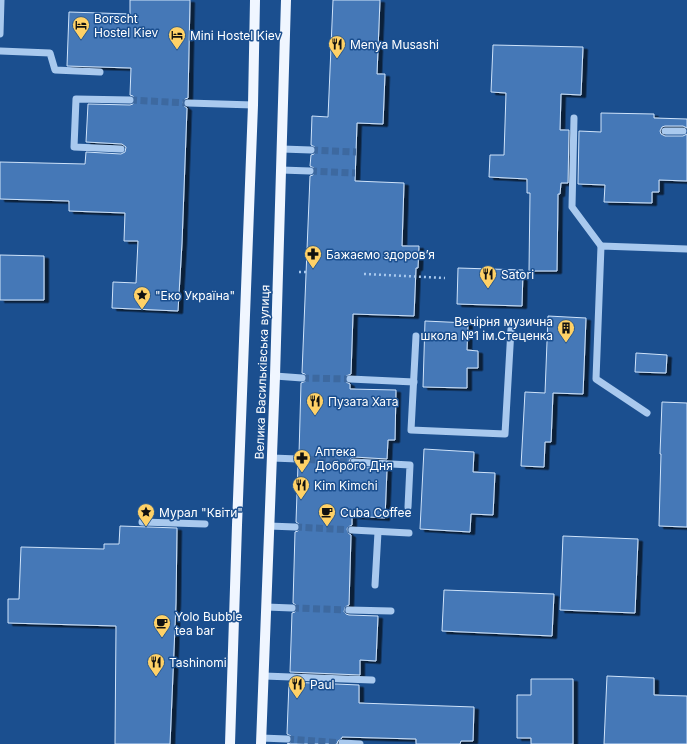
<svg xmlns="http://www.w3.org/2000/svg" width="687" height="744" font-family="Inter,sans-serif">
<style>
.building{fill:#4478b7;stroke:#cfe3fa;filter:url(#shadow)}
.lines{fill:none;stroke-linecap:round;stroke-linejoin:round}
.minor-tunnel{stroke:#3d69a0;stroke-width:7;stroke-dasharray:7 3.5;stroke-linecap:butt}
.path{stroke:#a9c9ee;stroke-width:2.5;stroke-dasharray:2 3;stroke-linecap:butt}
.minor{stroke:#a9c9ee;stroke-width:7}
.major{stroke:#f0f6ff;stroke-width:10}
.labels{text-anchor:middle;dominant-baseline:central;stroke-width:3;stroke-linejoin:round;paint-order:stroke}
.poi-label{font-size:12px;fill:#fff;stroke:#1b4f8f;text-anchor:start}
.street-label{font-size:12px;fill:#fff;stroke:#1b4f8f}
</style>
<defs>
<filter id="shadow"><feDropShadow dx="4.5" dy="2.5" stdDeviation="0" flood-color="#0009"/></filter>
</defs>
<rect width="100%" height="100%" fill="#1b4f8f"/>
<!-- building -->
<g class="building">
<polygon points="130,0 190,0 188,98 185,99 183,102 184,106 187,108 182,243 178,311 112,308 113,282 136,283 138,241 124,241 125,213 69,211 69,201 0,199 0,162 85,164 86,152 121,154 125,152 126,147 122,144 86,142 88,104 130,105 133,104 135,100 133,96 130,95 131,68 67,66 69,12 130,14"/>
<polygon points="333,0 380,0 377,74 385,74 383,124 357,123 355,181 404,183 402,246 419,246 418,268 416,268 414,316 353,314 351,374 346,376 345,378 346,382 350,384 350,389 396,390 395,440 388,440 387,459 354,457 351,458 349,461 350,465 353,467 387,469 385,518 352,516 352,525 348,527 347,529 348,533 351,535 349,605 345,607 344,612 346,614 349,615 378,616 376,661 360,660 360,675 290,672 292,613 295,612 297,609 296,605 293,603 295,532 298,531 300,528 299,524 296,522 298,464 301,463 303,460 302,456 299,454 301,383 306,381 307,378 305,374 302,373 310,176 313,175 315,172 314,168 310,166 311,155 314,154 316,151 315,147 311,145 312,116 328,117"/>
<polygon points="493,45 583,47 581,95 561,94 560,130 569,130 568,183 561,183 560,194 558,194 557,271 529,271 530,193 527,193 527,179 489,177 490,155 504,155 506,93 491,92"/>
<polygon points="601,113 654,114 654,118 687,119 687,128 683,126 665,126 662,127 660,131 661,134 665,136 683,136 687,134 687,181 659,180 659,192 652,192 652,203 604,202 605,185 578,184 579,131 601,132"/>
<polygon points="0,255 44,256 44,300 0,300"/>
<polygon points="458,268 523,270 522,306 457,304"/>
<polygon points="548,316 586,318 583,394 553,393 551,442 545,442 544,467 521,466 525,392 545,393"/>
<polygon points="425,321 468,323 467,350 478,351 478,368 467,368 467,388 423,387"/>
<polygon points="636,353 667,355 666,373 635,372"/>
<polygon points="662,402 687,403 687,527 659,526 661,454 660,454"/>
<polygon points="424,449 474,452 473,472 495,473 493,515 471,514 470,532 420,529"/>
<polygon points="120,526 177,528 176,603 170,744 115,744 116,626 8,623 8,599 19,599 21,547 104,549 104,544 119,544"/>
<polygon points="563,536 638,539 635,613 560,610"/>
<polygon points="444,590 554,594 552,636 442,631"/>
<polygon points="607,676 654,678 654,695 687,696 687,744 604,744"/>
<polygon points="531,679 573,679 573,744 531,744 531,738 517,738 517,695 531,695"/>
<polygon points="289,682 359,685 359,703 474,707 473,741 461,741 460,744 416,744 416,739 342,737 342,738 338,741 337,744 287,744 290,743 292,740 291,736 287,734"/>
</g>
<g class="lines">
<!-- minor-tunnel -->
<g class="minor-tunnel">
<polyline points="130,100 188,103"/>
<polyline points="311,150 356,152"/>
<polyline points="310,171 355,173"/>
<polyline points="302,378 350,379"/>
<polyline points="298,459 354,462"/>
<polyline points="295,527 352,530"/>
<polyline points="292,608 349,610"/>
<polyline points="287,739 342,743"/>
</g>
<!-- path -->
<g class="path">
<polyline points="299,272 306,272"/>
<polyline points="364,274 445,278"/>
</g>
<!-- minor -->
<g class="minor">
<polyline points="0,34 1,0"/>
<polyline points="0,51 50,53 55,70 100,72"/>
<polyline points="188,103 253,105"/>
<polyline points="574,118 572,207 601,246"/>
<polyline points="665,131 683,131"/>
<polyline points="121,149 74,147 76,99 130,100"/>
<polyline points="282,149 311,150"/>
<polyline points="281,170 310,171"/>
<polyline points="416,336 411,430 505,434 511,329"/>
<polyline points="275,376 302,378"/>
<polyline points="350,379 414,382"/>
<polyline points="647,413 596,379 601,246 687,249"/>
<polyline points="272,458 298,459"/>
<polyline points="354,462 410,465 408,507"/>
<polyline points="142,522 205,524"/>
<polyline points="269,526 295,527"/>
<polyline points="352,530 409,533"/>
<polyline points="375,585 378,532"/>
<polyline points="266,607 292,608"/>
<polyline points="349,610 391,611"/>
<polyline points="264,676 372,680"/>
<polyline points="261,738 287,739"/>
<polyline points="342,743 360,744"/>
</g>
<!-- major -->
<g class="major">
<polyline points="230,744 237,525 253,105 255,0"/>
<polyline points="261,744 275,376 286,0"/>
</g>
</g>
<!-- icons -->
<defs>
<g id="hotel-pin" transform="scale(0.9)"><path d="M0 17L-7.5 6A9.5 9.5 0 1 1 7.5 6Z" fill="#ffd166" stroke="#1b4f8f"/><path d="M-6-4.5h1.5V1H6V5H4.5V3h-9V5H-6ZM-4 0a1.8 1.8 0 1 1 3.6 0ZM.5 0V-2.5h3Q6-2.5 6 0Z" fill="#111"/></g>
<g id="restaurant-pin" transform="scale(0.9)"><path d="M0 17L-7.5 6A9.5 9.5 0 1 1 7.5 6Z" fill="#ffd166" stroke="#1b4f8f"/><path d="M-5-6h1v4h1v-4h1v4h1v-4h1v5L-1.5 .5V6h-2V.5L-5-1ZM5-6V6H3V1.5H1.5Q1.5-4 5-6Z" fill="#111"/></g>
<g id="pharmacy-pin" transform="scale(0.9)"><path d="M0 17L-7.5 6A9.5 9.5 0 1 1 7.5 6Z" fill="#ffd166" stroke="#1b4f8f"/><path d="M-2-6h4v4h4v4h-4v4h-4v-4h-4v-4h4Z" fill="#111"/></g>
<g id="sight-pin" transform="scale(0.9)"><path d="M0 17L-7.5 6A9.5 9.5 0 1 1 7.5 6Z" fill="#ffd166" stroke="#1b4f8f"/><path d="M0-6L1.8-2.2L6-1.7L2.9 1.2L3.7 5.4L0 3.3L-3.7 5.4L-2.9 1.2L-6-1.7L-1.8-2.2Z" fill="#111"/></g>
<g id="building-pin" transform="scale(0.9)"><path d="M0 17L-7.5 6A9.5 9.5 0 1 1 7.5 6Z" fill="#ffd166" stroke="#1b4f8f"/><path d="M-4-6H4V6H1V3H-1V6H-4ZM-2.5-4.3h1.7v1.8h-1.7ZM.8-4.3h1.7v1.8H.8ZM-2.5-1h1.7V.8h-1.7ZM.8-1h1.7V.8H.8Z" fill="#111"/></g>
<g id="cafe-pin" transform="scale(0.9)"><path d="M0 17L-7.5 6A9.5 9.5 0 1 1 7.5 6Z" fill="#ffd166" stroke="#1b4f8f"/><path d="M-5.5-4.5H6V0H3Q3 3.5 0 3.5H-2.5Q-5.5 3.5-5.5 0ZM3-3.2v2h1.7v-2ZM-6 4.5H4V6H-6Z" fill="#111"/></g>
</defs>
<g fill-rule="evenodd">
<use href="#hotel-pin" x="81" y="25"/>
<use href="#hotel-pin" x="177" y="35"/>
<use href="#restaurant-pin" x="337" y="44"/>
<use href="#pharmacy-pin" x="313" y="254"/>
<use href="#restaurant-pin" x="488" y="274"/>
<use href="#sight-pin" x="142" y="295"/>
<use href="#building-pin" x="566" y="328"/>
<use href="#restaurant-pin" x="315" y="401"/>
<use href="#pharmacy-pin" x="302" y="458"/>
<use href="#restaurant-pin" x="301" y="485"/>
<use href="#sight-pin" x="146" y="512"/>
<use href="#cafe-pin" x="327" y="512"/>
<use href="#cafe-pin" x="162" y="623"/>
<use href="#restaurant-pin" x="156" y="662"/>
<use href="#restaurant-pin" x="297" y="684"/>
</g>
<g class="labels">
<!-- poi labels -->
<g class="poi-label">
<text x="94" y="18">Borscht<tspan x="94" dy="14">Hostel Kiev</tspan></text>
<text x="190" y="35">Mini Hostel Kiev</text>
<text x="350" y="44">Menya Musashi</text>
<text x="326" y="254">Бажаємо здоровʼя</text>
<text x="501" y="274">Satori</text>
<text x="155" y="295">"Еко Україна"</text>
<text x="553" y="321" text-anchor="end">Вечірня музична<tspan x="553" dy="14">школа №1 ім.Стеценка</tspan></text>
<text x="328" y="401">Пузата Хата</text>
<text x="315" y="451">Аптека<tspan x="315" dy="14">Доброго Дня</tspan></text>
<text x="314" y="485">Kim Kimchi</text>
<text x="159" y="512">Мурал "Квіти"</text>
<text x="340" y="512">Cuba Coffee</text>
<text x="175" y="616">Yolo Bubble<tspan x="175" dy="14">tea bar</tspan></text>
<text x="169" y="662">Tashinomi</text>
<text x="310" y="684">Paul</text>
</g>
<!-- street labels -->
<g class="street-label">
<text transform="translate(262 372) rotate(-88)">Велика Васильківська вулиця</text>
</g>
</g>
</svg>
